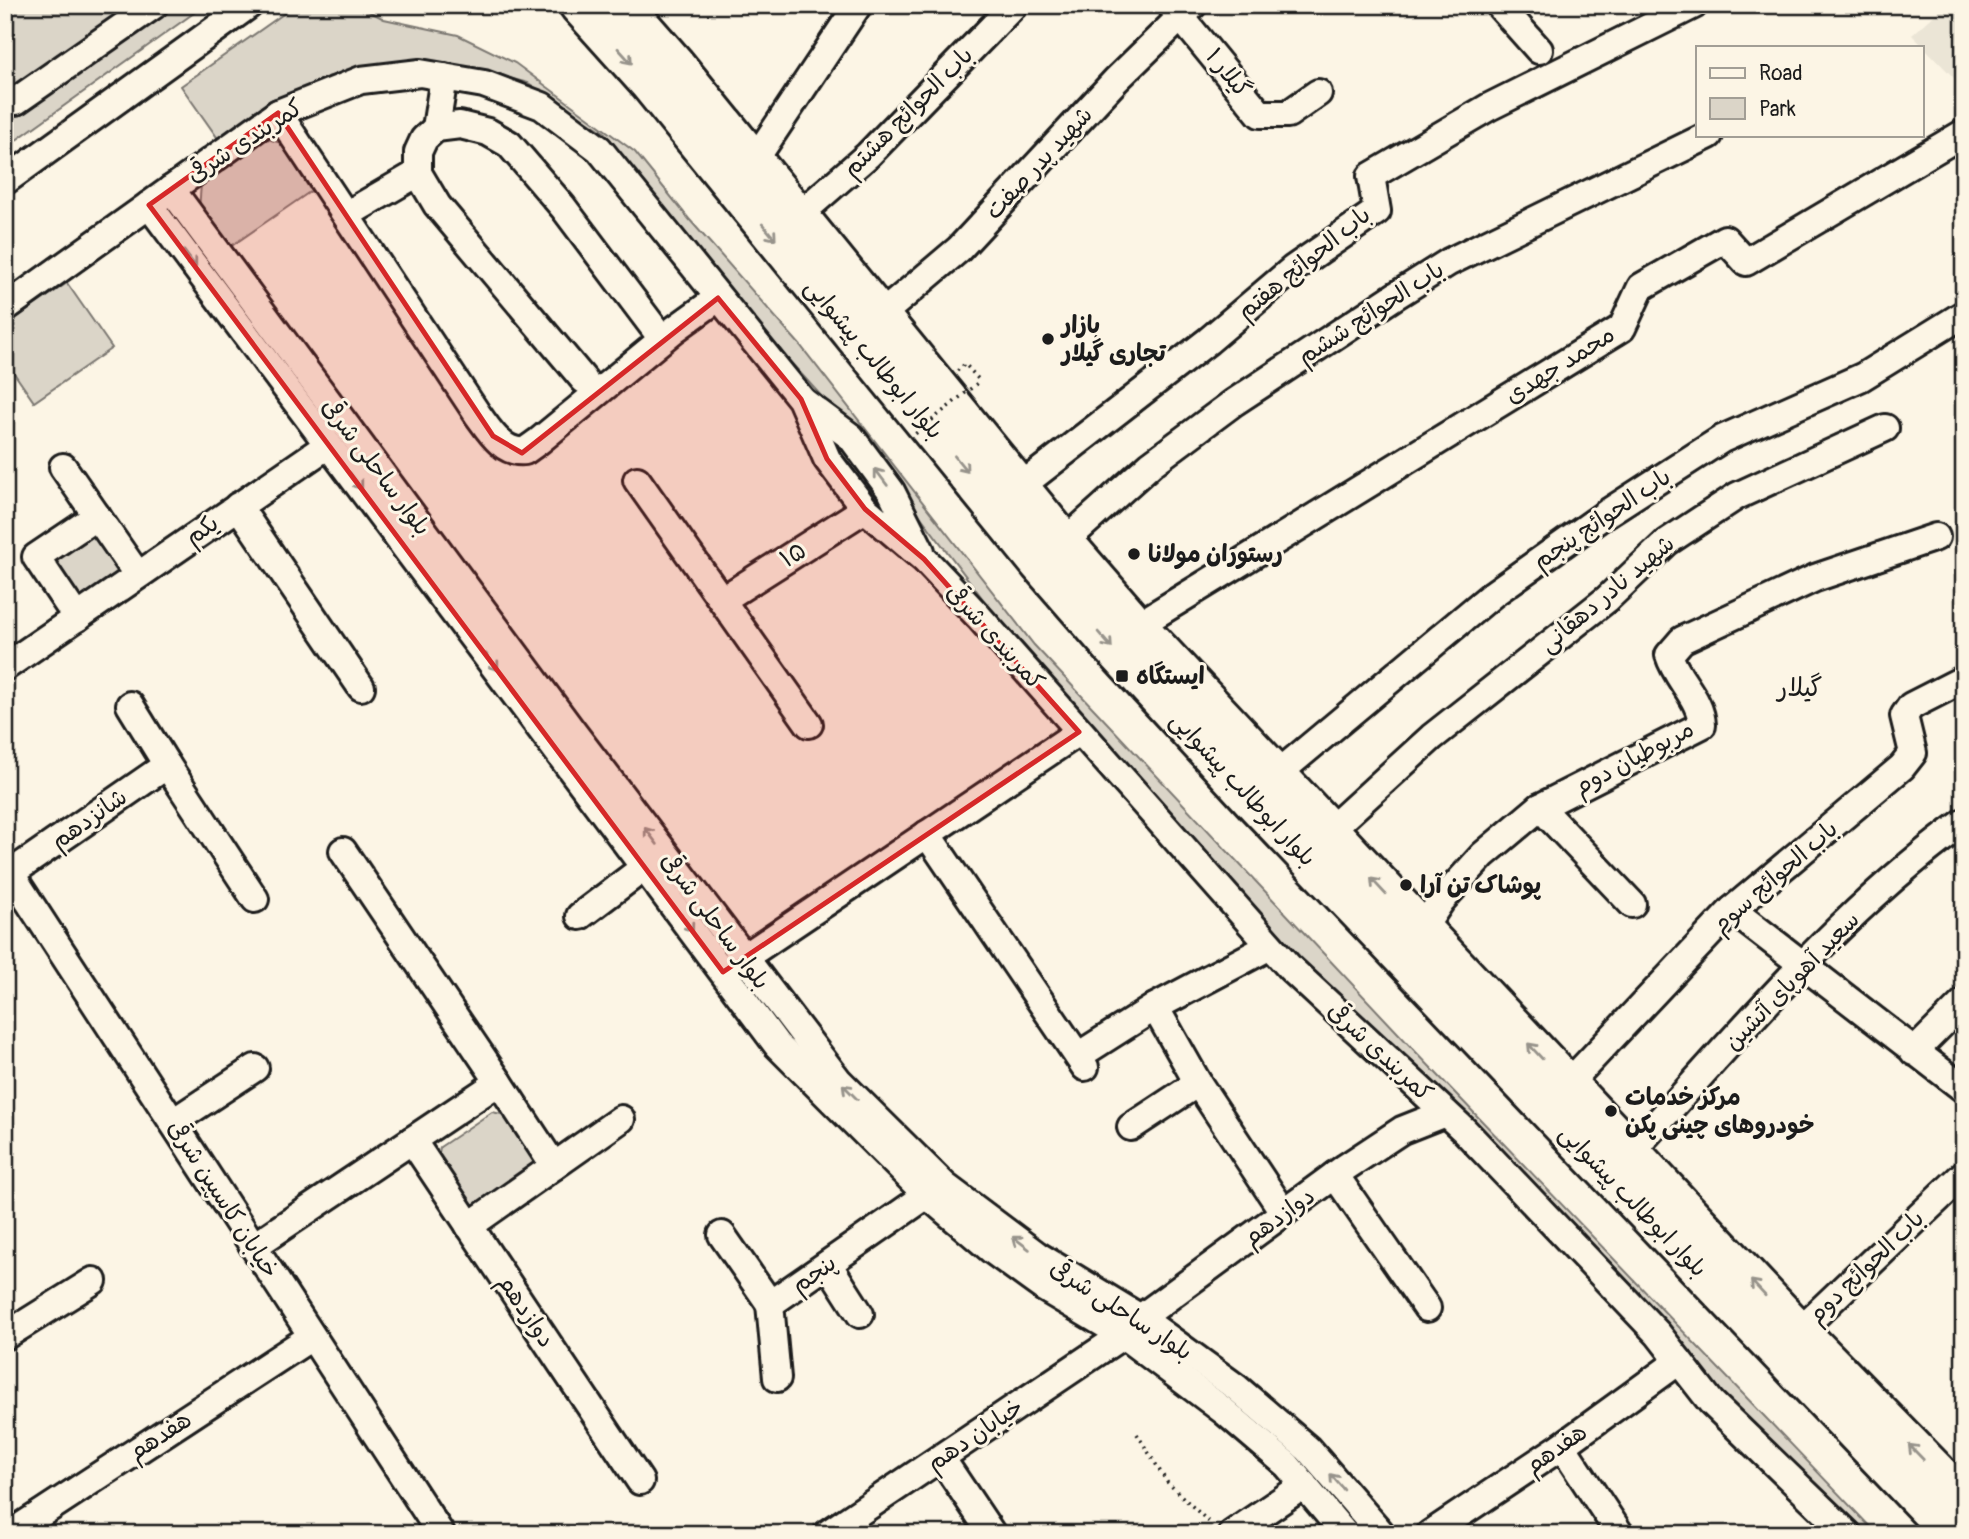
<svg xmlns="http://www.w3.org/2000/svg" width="1969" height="1539" font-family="Pangolin,'Playpen Sans Arabic',sans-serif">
<rect width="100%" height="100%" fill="#fcf5e5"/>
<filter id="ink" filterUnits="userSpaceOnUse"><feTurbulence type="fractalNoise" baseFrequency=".0143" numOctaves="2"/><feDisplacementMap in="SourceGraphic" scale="14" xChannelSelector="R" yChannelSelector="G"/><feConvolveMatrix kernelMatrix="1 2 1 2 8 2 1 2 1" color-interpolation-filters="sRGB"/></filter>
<g filter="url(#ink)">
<polygon fill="#ebe5d6" points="1946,5 1964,5 1964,88 1912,35"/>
<g fill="#dbd5c8" stroke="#7c7872" stroke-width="2">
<polygon points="5,5 205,5 5,148"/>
<polygon points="296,5 357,5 384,19 458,35 515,63 635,152 689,219 800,345 1034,645 1413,1049 1877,1534 1861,1534 1795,1465 1720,1406 1634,1288 1547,1196 1479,1128 1300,962 1026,656 871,451 748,315 604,132 528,83 464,66 386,64 327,77 272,103 219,140 181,86"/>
<polygon points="264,138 281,143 311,191 227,249 199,210 201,184"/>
<polygon points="67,283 112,348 34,402 5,360 5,326"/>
<polygon points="839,446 849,449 883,489 880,502 870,502 836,460"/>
<polygon points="88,533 99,536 123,572 75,605 52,558"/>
<polygon points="492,1112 506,1115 534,1155 532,1170 480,1205 466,1204 437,1163 440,1147"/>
</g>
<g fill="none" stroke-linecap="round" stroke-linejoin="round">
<g stroke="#1c1c1c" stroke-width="32">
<g id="minor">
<polyline points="1171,5 1260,114 1288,114 1318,93"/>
<polyline points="1499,5 1539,50"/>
<polyline points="16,101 154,5"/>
<path d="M278,113L478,415C489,430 503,454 525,451L539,441L675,329L718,298"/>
<polyline points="436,128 444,77"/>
<polyline points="754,161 858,5"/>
<polyline points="5,181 249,5"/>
<polyline points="171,189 573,732 838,1080 945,1186 1037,1255 1142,1319 1237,1388 1308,1449 1382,1534"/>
<polyline points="149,205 777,1045 927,1195 993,1251 1044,1288 1123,1335 1224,1411 1287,1465 1345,1534"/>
<polyline points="346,215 418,173"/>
<polyline points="799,215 868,155 1014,5"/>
<polyline points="5,308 278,113 361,80 420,73 484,84 542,106 599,149 801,399 827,459 865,509 924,559 979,617 1290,968 1464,1130 1658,1334 1711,1402 1848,1534"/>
<polyline points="881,315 959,249 1116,80 1193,5"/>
<polyline points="584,380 437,205 418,173 418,152 424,139 436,128 460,125 488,132 509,144 563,207 657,332"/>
<polyline points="804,402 851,437 891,491 921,551"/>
<polyline points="63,467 137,574"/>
<polyline points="637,480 809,724"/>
<polyline points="1021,486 1208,341 1293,269 1377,211 1371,176 1489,107 1694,5"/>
<polyline points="238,506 361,687"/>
<polyline points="1064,542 1151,464 1233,403 1395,296 1449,262 1709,135"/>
<polyline points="722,600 865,509"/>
<polyline points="77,618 36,557 97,516"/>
<polyline points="1137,626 1622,328 1641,287 1725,239 1746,262 1964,133"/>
<polyline points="5,667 328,445"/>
<polyline points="130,705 167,765"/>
<polyline points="1275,776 1493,594 1607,513 1722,439 1862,377 1964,314"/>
<polyline points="1540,807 1632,904"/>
<polyline points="1328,832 1432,737 1607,599 1667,542 1737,496 1885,428"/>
<polyline points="927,834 1085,1067"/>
<polyline points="5,865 441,1534"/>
<polyline points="11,873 167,765 255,899"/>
<polyline points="1732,910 1964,1089"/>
<polyline points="580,916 646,866"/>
<path d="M1421,931L1441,901L1483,855L1540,807L1702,725C1701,698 1677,681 1669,655L1682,640L1815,578L1936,537"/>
<polyline points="730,967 1079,732"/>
<polyline points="1155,1007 1198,1083 1284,1213"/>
<polyline points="1914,1052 1964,1002"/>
<polyline points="1078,1056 1155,1007 1270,946"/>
<polyline points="499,1082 554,1166"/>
<polyline points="1567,1085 1732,910 1902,767 1913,753 1904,716 1911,706 1964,679"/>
<polyline points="173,1122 255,1068"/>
<polyline points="1131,1127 1198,1083"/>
<polyline points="412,1140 640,1481"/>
<path d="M1631,1152C1736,1038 1837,914 1964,822"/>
<polyline points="1335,1175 1427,1308"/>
<polyline points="469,1226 621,1119"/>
<polyline points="722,1235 770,1304 927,1195"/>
<polyline points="254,1246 499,1082 343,851"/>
<polyline points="828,1264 860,1314"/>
<polyline points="770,1304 777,1378"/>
<polyline points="1799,1331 1964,1174"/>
<polyline points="5,1336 93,1281"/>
<polyline points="1562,1446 1620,1534"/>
<polyline points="941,1458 992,1534"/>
<polyline points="10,1534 311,1337"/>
<polyline points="827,1534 1123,1335 1139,1319 1346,1167 1402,1130 1445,1113"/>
<polyline points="1232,1534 1304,1485"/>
<polyline points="1430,1534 1562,1446 1679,1361"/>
</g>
</g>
<g stroke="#1c1c1c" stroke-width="44">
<g id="highway">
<polyline points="579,5 649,83 1039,563 1113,648 1258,806 1952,1534"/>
<polyline points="623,5 674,63 1064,542 1137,626 1799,1331 1964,1500"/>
</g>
</g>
<g stroke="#1c1c1c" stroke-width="3.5" stroke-dasharray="2 5" stroke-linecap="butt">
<polyline points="957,371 965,364 980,381"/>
<polyline points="1137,1434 1167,1482 1213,1526"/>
</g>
<use href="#minor" stroke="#fcf5e5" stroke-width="26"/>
<use href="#highway" stroke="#fcf5e5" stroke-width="38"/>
<polyline stroke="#1c1c1c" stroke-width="3.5" stroke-dasharray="2 5" stroke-linecap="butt" points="910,438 980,381"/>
</g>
<defs><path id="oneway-shaft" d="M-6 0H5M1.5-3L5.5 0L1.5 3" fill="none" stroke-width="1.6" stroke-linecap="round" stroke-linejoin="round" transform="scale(1.75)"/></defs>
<g stroke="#97938b">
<use href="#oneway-shaft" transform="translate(625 56) rotate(48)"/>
<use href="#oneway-shaft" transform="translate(769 232) rotate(50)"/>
<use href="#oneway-shaft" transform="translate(190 259) rotate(53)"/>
<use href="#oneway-shaft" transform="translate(961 464) rotate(51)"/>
<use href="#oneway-shaft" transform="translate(881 477) rotate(-127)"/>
<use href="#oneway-shaft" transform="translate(356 481) rotate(53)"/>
<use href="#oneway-shaft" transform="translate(1105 640) rotate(49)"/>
<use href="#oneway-shaft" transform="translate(492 662) rotate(53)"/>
<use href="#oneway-shaft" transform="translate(651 836) rotate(-127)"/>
<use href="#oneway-shaft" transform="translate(1378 886) rotate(-133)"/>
<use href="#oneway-shaft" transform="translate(687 923) rotate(54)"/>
<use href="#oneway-shaft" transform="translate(1535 1051) rotate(-133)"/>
<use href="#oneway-shaft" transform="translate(850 1092) rotate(-135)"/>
<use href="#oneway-shaft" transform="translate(1021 1243) rotate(-143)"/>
<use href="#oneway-shaft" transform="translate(1758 1288) rotate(-133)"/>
<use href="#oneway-shaft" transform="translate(1916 1452) rotate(-134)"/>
<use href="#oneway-shaft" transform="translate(1337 1482) rotate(-131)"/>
</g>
</g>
<path fill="#d62828" fill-opacity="0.2" stroke="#d62828" stroke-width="5" stroke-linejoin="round" d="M278,113L493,436L522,453L718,298L801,399L827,459L865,509L924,559L1079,732L723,972L149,205Z"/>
<g fill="#1c1c1c" stroke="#fcf5e5" stroke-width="2.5">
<circle cx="1048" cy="339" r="7"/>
<circle cx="1134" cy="554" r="7"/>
<rect x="1115" y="669" width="14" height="14" rx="3.5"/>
<circle cx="1406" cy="885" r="7"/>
<circle cx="1611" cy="1111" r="7"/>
</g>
<g text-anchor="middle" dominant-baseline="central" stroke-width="6" stroke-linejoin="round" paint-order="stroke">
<g font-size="24" fill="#1c1c1c" stroke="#fcf5e5">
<text transform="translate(1228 73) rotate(51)">گیلار ۱</text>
<text transform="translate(908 112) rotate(-45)">باب الحوائج هشتم</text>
<text transform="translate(245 141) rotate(-33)">کمربندی شرقی</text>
<text transform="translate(1039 163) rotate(-47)">شهید پدر صفت</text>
<text transform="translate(1304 263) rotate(-39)">باب الحوائج هفتم</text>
<text transform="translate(1371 313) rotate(-33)">باب الحوائج ششم</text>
<text transform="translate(874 359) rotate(50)">بلوار ابوطالب پیشوایی</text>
<text transform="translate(1560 365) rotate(-32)">محمد جهدی</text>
<text transform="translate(376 467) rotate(53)">بلوار ساحلی شرقی</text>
<text transform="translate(1602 519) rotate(-34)">باب الحوائج پنجم</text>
<text transform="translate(202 530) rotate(-34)">یکم</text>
<text transform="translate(793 555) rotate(-32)">۱۵</text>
<text transform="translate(1607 594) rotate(-40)">شهید نادر دهقانی</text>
<text transform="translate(995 637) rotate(48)">کمربندی شرقی</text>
<text transform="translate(1634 758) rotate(-28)">مربوطیان دوم</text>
<text transform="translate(1243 789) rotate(47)">بلوار ابوطالب پیشوایی</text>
<text transform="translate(89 819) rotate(-35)">شانزدهم</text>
<text transform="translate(1775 877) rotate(-41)">باب الحوائج سوم</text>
<text transform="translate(715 921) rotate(53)">بلوار ساحلی شرقی</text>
<text transform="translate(1792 981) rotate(-46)">سعید آهوپای آتشین</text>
<text transform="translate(1380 1052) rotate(43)">کمربندی شرقی</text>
<text transform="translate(223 1199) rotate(57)">خیابان کاسپین شرقی</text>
<text transform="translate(1633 1201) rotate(46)">بلوار ابوطالب پیشوایی</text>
<text transform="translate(1279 1217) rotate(-36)">دوازدهم</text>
<text transform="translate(1866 1267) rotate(-44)">باب الحوائج دوم</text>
<text transform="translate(814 1274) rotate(-35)">پنجم</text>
<text transform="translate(1121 1310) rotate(33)">بلوار ساحلی شرقی</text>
<text transform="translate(526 1311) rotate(56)">دوازدهم</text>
<text transform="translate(975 1435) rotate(-34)">خیابان دهم</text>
<text transform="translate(160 1436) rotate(-33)">هفدهم</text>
<text transform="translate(1556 1449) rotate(-35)">هفدهم</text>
</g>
<g font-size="24" font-weight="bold" fill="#1c1c1c" stroke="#fcf5e5" text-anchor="start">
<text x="1062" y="325">بازار<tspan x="1062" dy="28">تجاری گیلار</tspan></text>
<text x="1148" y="554">رستوران مولانا</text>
<text x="1136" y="676">ایستگاه</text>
<text x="1420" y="885">پوشاک تن آرا</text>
<text x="1625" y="1097">مرکز خدمات<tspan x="1625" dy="28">خودروهای چینی پکن</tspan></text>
</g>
<g font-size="26" fill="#1c1c1c" stroke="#fcf5e5">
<text x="1800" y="688">گیلار</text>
</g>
</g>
<rect width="1969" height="1539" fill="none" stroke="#fcf5e5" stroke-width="28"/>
<rect x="14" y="14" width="1941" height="1511" fill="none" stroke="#1c1c1c" stroke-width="2.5" filter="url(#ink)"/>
<rect x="1696" y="46" width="228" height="91" fill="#fcf5e5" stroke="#a29e95" stroke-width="2"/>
<rect x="1710" y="68" width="35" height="10" fill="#fcf5e5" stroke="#a29e95" stroke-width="2"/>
<text x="1759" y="80" font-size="21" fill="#1c1c1c">Road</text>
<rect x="1710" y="98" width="35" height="21" fill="#dbd5c8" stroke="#a29e95" stroke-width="2"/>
<text x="1759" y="116" font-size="21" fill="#1c1c1c">Park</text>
</svg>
